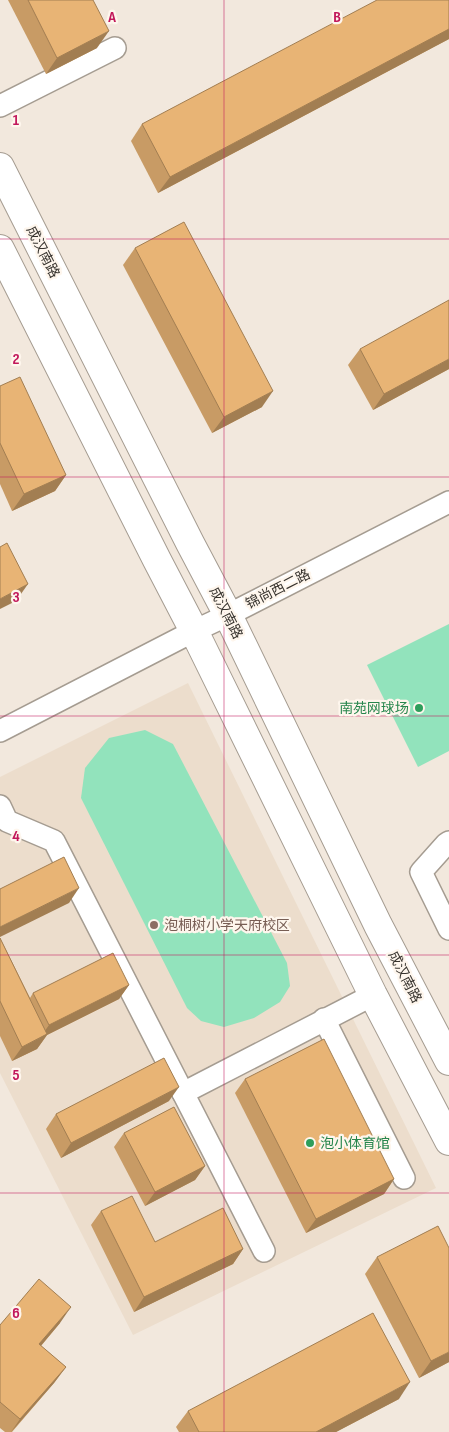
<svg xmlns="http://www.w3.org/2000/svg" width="449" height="1432" font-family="'Sofia Sans Condensed','Noto Sans SC',sans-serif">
<rect width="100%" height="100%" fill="#f2e8dd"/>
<polygon fill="#ecddcc" points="188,683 436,1188 133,1335 0,1073 0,777"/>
<g fill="#92e3bc">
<polygon points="449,624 449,751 418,767 367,665"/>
<polygon points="145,730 173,744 287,963 290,986 280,1002 254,1018 224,1027 201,1021 187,1008 81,798 85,768 109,738"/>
</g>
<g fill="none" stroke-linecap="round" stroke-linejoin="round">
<g stroke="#a59c91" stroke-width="24">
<g id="minor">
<polyline points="0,106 115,48"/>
<polyline points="0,731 194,631 228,615 449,502"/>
<polyline points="0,806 7,821 54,841 264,1251"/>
<polyline points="449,842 446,844 421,872 449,929"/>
<polyline points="324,1019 404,1178"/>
<polyline points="183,1093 373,995"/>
</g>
</g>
<g stroke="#a59c91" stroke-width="30">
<g id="major">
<polyline points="0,167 190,543 228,615 378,925 449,1061"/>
<polyline points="0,249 157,560 194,631 373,995 449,1141"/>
</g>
</g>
<use href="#minor" stroke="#fff" stroke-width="21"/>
<use href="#major" stroke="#fff" stroke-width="28"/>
</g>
<g fill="#c89b65">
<polygon points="8,0 93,0 97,48 46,74"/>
<polygon points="449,0 449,39 158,193 131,141 142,124"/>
<polygon points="135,248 262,407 212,433 123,265"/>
<polygon points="360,349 449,369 373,410 348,365"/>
<polygon points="0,386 66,475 55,491 12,511 0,484"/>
<polygon points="0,938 30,998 33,993 129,985 119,999 47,1035 37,1049 12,1061 0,1036"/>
<polygon points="245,1079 394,1179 384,1194 306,1233 235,1093"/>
<polygon points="169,1101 61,1158 46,1129 56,1114"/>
<polygon points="124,1133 205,1166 195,1180 145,1206 114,1147"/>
<polygon points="101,1211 155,1242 243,1249 233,1264 134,1312 91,1225"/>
<polygon points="377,1257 449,1362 419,1378 365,1274"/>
<polygon points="60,1323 41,1346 66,1367 54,1383 12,1432 5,1432 0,1428 0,1325"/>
<polygon points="399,1399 336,1432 179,1432 176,1427 188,1411"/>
</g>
<g fill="#a27e52">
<polygon points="449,29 449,39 158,193 170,177"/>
<polygon points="109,31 97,48 46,74 57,58"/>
<polygon points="449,359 449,369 373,410 384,394"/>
<polygon points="273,391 262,407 212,433 224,417"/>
<polygon points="66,475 55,491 12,511 24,494"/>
<polygon points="28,584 16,601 0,609 0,599"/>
<polygon points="79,888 69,903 0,937 0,927"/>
<polygon points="129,985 119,999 47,1035 37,1049 12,1061 22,1047 40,1038 49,1025"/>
<polygon points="179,1087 169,1101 61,1158 71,1143"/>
<polygon points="205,1166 195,1180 145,1206 155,1192"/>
<polygon points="394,1179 384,1194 306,1233 316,1219"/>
<polygon points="243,1249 233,1264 134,1312 144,1297"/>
<polygon points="71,1307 60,1323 28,1361 39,1344"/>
<polygon points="449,1352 449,1362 419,1378 431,1361"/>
<polygon points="66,1367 54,1383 11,1432 20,1419"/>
<polygon points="410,1382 399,1399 336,1432 316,1432"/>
</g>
<g fill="#e8b475" stroke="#a27e52">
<polygon points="28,0 93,0 109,31 57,58"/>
<polygon points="377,0 449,0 449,29 170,177 142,124"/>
<polygon points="184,222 273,391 224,417 135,248"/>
<polygon points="449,300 449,359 384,394 360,349"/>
<polygon points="20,377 66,475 24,494 0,443 0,386"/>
<polygon points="7,543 28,584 0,599 0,547"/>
<polygon points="64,857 79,888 0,927 0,889"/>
<polygon points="0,938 47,1034 22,1047 0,1001"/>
<polygon points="113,953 129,985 49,1025 33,993"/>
<polygon points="324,1039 394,1179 316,1219 245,1079"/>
<polygon points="164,1058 179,1087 71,1143 56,1114"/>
<polygon points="174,1107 205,1166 155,1192 124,1133"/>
<polygon points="132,1196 155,1242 223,1208 243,1249 144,1297 101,1211"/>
<polygon points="438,1226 449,1248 449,1352 431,1361 377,1257"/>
<polygon points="39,1279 71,1307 39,1344 66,1367 20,1419 0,1402 0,1325"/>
<polygon points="373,1313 410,1382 316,1432 199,1432 188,1411"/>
</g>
<path fill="none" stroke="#c2185b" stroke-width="1" stroke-opacity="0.55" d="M224,0V1432M0,239H449M0,477H449M0,716H449M0,955H449M0,1193H449"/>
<g fill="#2e9e5b" stroke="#fef6ed" stroke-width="2">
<circle cx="419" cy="708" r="5"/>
<circle cx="310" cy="1143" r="5"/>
</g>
<circle fill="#8d6e63" stroke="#fef6ed" stroke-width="2" cx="154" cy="925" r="5"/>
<g text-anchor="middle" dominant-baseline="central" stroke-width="4.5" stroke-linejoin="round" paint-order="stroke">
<g font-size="14" fill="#37332e" stroke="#fef6ed">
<text transform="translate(43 252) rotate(63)">成汉南路</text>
<text transform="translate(278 589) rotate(-27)">锦尚西二路</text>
<text transform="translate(226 613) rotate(63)">成汉南路</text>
<text transform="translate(405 977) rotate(63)">成汉南路</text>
</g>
<g font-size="14" fill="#27864d" stroke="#fef6ed" text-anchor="end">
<text x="409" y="708">南苑网球场</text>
<text x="320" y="1143" text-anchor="start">泡小体育馆</text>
</g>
<g font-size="14" fill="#785e54" stroke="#fef6ed" text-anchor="start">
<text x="164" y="925">泡桐树小学天府校区</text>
</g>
</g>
<g font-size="16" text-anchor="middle" font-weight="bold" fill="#c2185b" stroke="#fef6ed" stroke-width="4.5" stroke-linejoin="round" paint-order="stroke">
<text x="112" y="22">A</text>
<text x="337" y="22">B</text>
<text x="16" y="125">1</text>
<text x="16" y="364">2</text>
<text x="16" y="602">3</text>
<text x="16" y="841">4</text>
<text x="16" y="1080">5</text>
<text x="16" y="1318">6</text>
</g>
</svg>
